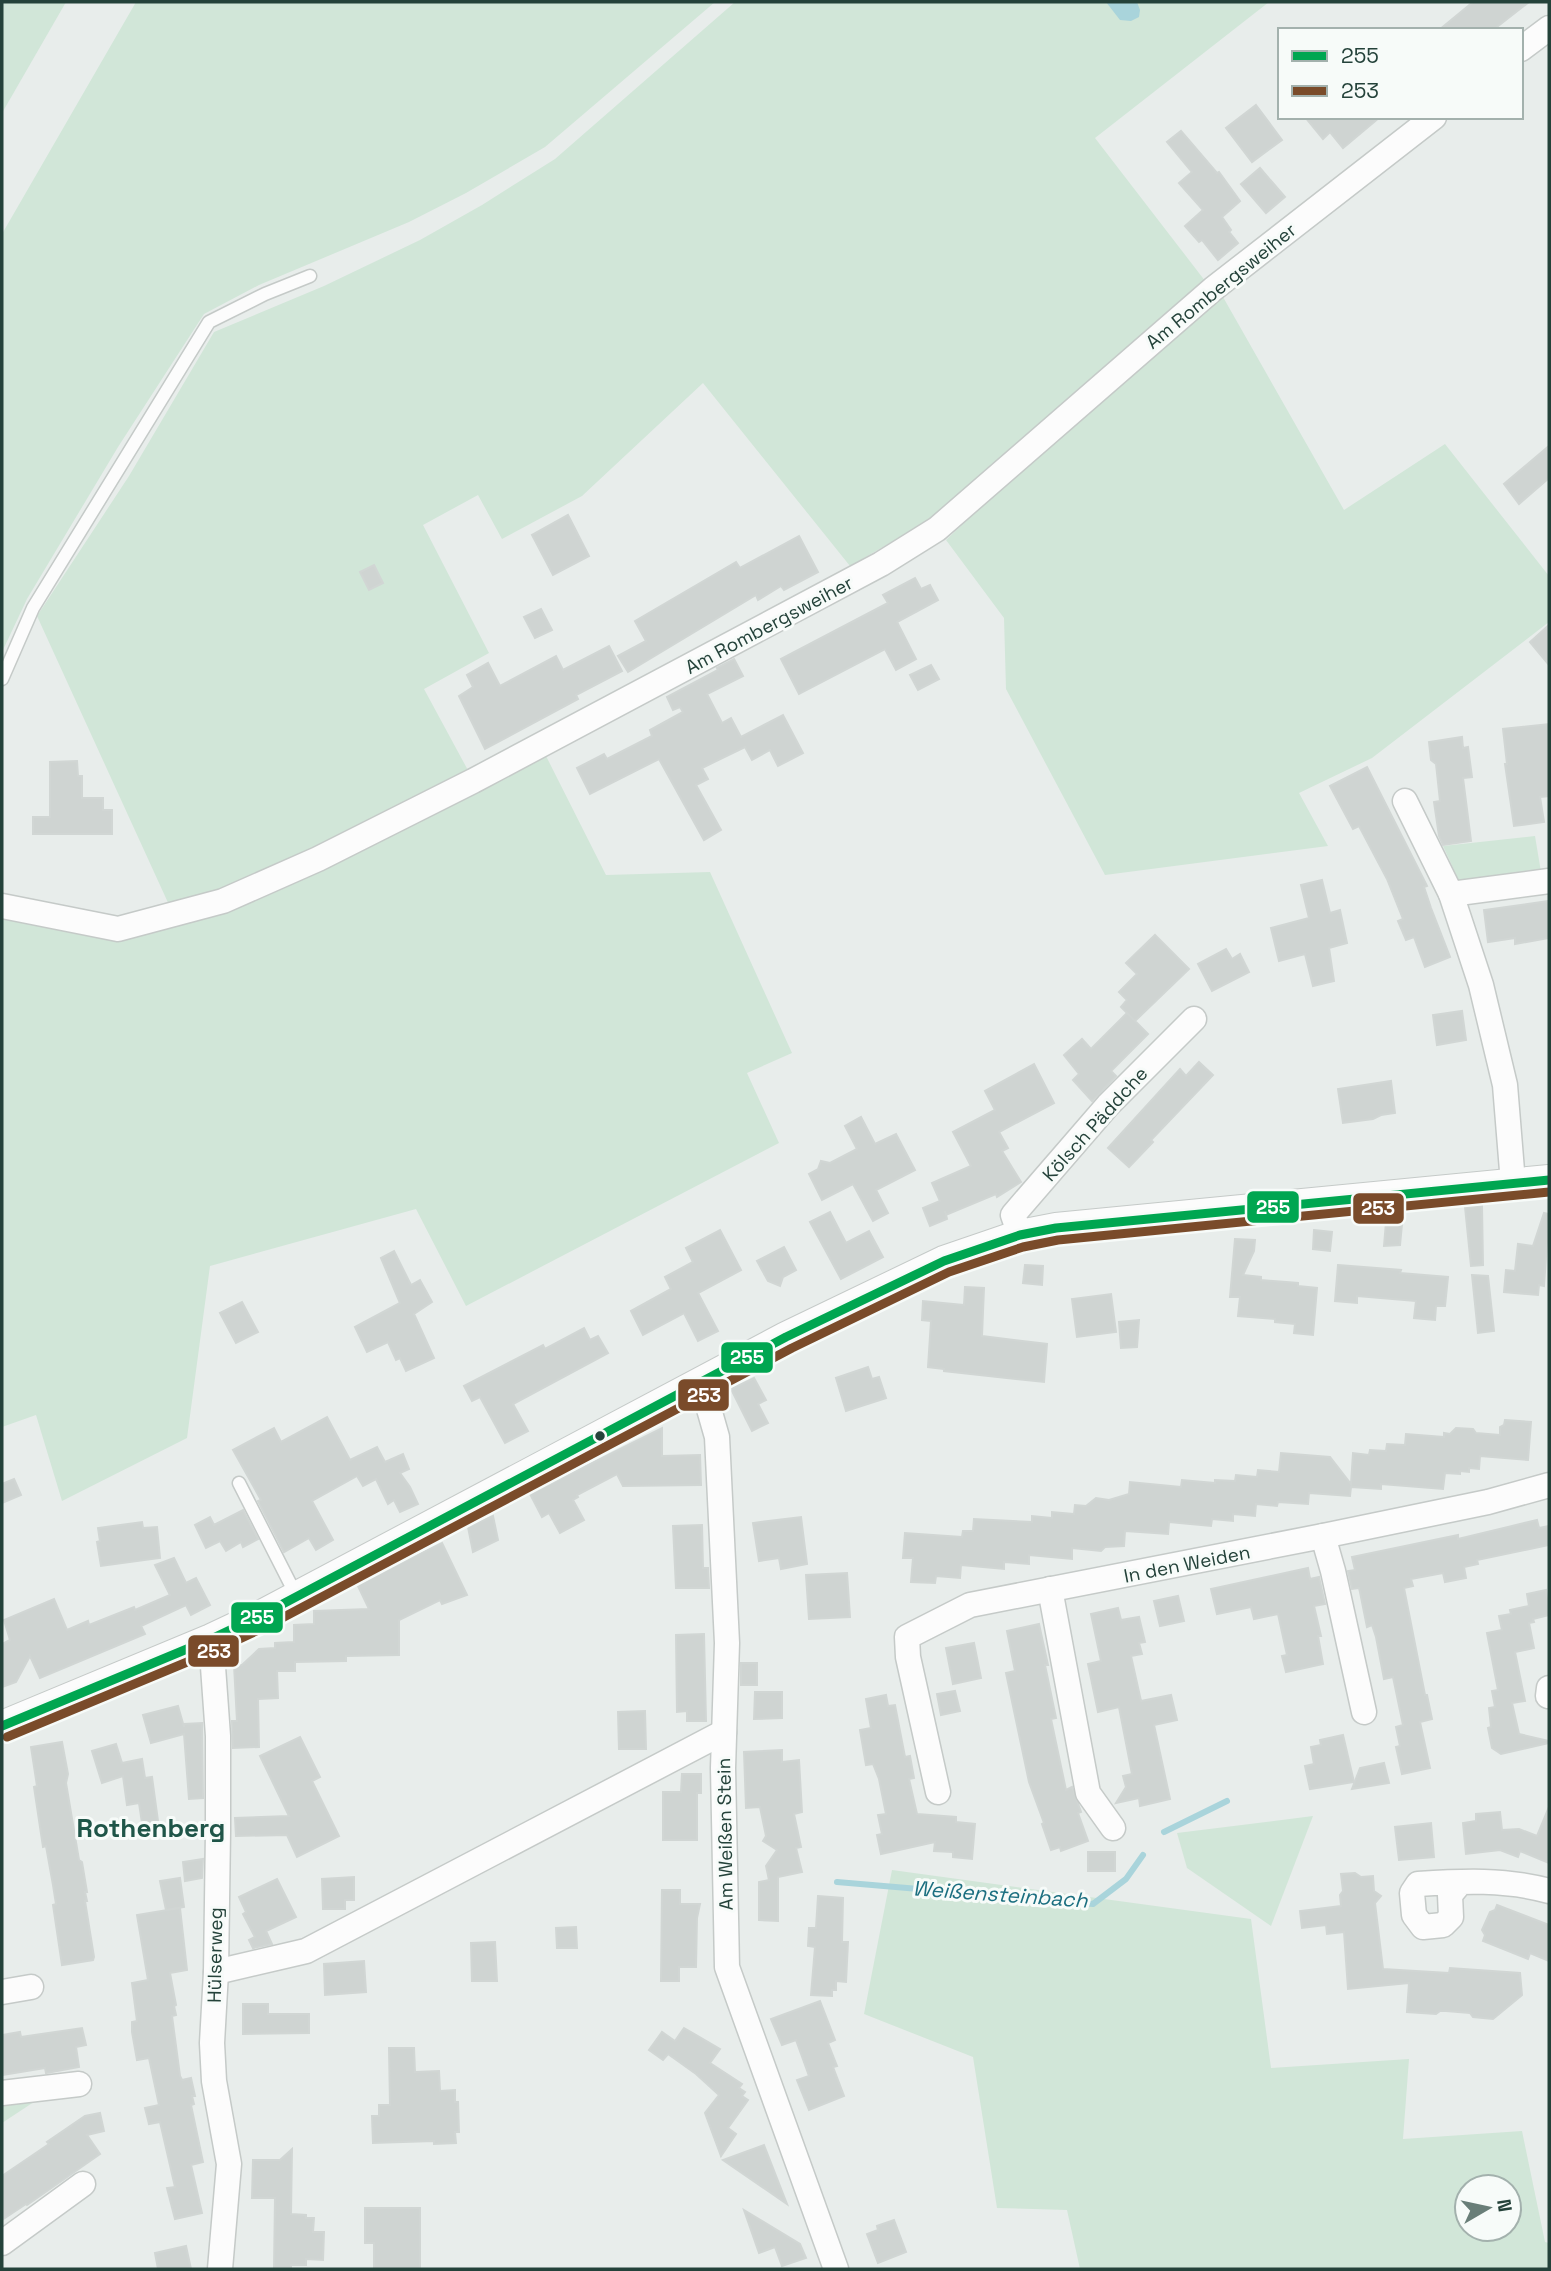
<svg xmlns="http://www.w3.org/2000/svg" width="1551" height="2271" font-family="'Space Grotesk',sans-serif">
<rect width="100%" height="100%" fill="#e8edeb"/>
<g fill="#d1e6d8" fill-rule="evenodd">
<polygon points="2,2 66,2 2,113"/>
<polygon points="136,2 715,2 545,147 466,193 409,222 259,285 204,314 118,447 27,599 2,652 2,234"/>
<polygon points="735,2 1269,2 1095,138 1209,286 933,518 850,566 703,383 582,496 502,539 478,495 423,525 489,653 424,689 470,774 221,893 170,907 37,616 129,476 214,332 324,286 420,240 482,205 555,159"/>
<polygon points="1223,297 1344,510 1445,444 1549,576 1549,622 1372,758 1299,793 1328,846 1105,875 1006,689 1004,618 946,540 1037,454"/>
<polygon points="546,756 606,875 710,872 792,1053 747,1073 779,1143 466,1306 416,1209 210,1266 187,1438 62,1501 36,1415 2,1427 2,918 119,939 235,909"/>
<polygon points="1535,836 1541,872 1459,881 1443,846"/>
<polygon points="1313,1816 1271,1926 1187,1868 1177,1833"/>
<path d="M892,1870L1251,1919L1271,2068L1409,2059L1403,2139L1522,2131L1545,2242L1549,2243V2269H1080L1067,2210L997,2208L973,2057L864,2014ZM1467,2187H1509V2229H1467Z"/>
<polygon points="52,2090 2,2123 2,2096"/>
</g>
<polygon fill="#a9d4db" points="1106,2 1137,2 1140,10 1139,17 1131,21 1120,20"/>
<g fill="none" stroke-linecap="round" stroke-linejoin="round">
<g stroke="#a9d4db" stroke-width="6">
<polyline points="1164,1832 1227,1801"/>
<polyline points="837,1882 1093,1904 1126,1879 1143,1855"/>
</g>
</g>
<g fill="#cfd4d2" stroke="#d1d6d4" stroke-width="2">
<polygon points="1473,2 1529,2 1493,30 1439,30"/>
<polygon points="1256,105 1282,140 1252,162 1226,128"/>
<polygon points="1305,117 1380,117 1343,148 1330,132 1323,139"/>
<polygon points="1181,131 1217,173 1219,172 1240,201 1222,217 1231,230 1229,232 1238,243 1218,260 1202,240 1199,242 1185,226 1203,210 1179,183 1192,172 1167,142"/>
<polygon points="1260,168 1285,197 1266,213 1241,184"/>
<polygon points="1549,446 1549,478 1519,504 1504,484"/>
<polygon points="568,515 589,556 553,575 532,535"/>
<polygon points="799,536 818,572 784,590 781,586 758,600 756,595 628,672 618,656 646,641 635,621 736,562 740,568"/>
<polygon points="374,565 383,583 369,590 360,572"/>
<polygon points="915,578 921,589 930,585 938,600 897,622 916,659 896,670 885,649 799,694 781,659 888,603 883,595"/>
<polygon points="541,609 552,630 535,638 524,617"/>
<polygon points="1549,625 1549,665 1530,642"/>
<polygon points="609,646 622,671 576,695 578,699 485,749 459,696 473,687 467,675 488,663 500,686 556,656 563,670"/>
<polygon points="734,659 743,676 707,694 722,723 731,718 741,737 783,715 803,753 778,766 770,750 752,760 745,747 702,768 708,779 696,785 721,830 704,840 659,759 590,794 577,768 604,754 607,759 652,736 650,730 683,712 680,707 673,710 667,697 718,670 717,668"/>
<polygon points="931,665 939,679 918,690 910,675"/>
<polygon points="1549,724 1549,796 1540,797 1544,822 1514,826 1505,764 1507,764 1503,729"/>
<polygon points="1462,737 1463,748 1468,747 1472,777 1463,778 1471,841 1443,845 1439,836 1434,802 1440,801 1436,764 1431,760 1429,742"/>
<polygon points="77,761 78,776 82,776 82,798 103,798 103,810 112,810 112,834 33,834 33,817 50,817 50,762"/>
<polygon points="1367,767 1427,886 1424,887 1431,908 1450,957 1425,967 1414,937 1406,940 1398,921 1403,919 1387,879 1359,826 1353,829 1330,786"/>
<polygon points="1322,880 1330,913 1340,910 1347,943 1329,948 1334,981 1313,986 1305,954 1279,961 1271,928 1309,918 1301,885"/>
<polygon points="1549,901 1549,938 1515,944 1515,938 1488,942 1484,910"/>
<polygon points="1155,935 1189,969 1135,1021 1148,1034 1111,1071 1116,1076 1092,1101 1073,1080 1079,1074 1064,1055 1082,1039 1091,1049 1127,1013 1134,1020 1121,1007 1127,1000 1119,992 1137,974 1126,963"/>
<polygon points="1226,949 1232,959 1240,954 1249,972 1212,991 1198,964"/>
<polygon points="1462,1011 1466,1040 1437,1045 1433,1015"/>
<polygon points="1199,1062 1213,1075 1151,1140 1153,1142 1129,1167 1108,1148 1180,1069 1186,1076"/>
<polygon points="1034,1064 1054,1103 999,1132 1008,1148 1002,1151 1021,1182 997,1197 996,1194 946,1215 945,1211 947,1219 930,1226 923,1208 940,1201 932,1183 971,1166 953,1132 995,1110 985,1091"/>
<polygon points="1391,1081 1395,1113 1381,1115 1373,1119 1343,1123 1338,1089"/>
<polygon points="861,1117 875,1144 896,1134 915,1170 876,1190 888,1213 873,1221 853,1184 822,1200 809,1174 818,1169 821,1161 830,1163 857,1149 845,1126"/>
<polygon points="1482,1206 1483,1265 1471,1266 1465,1207"/>
<polygon points="830,1212 846,1243 869,1231 883,1257 841,1279 810,1222"/>
<polygon points="1544,1213 1549,1214 1544,1286 1539,1285 1538,1295 1504,1292 1506,1270 1515,1271 1518,1244 1533,1246"/>
<polygon points="1386,1222 1402,1224 1400,1245 1384,1246"/>
<polygon points="720,1230 741,1270 698,1293 718,1331 698,1341 684,1313 643,1335 631,1311 671,1289 665,1277 693,1262 686,1248"/>
<polygon points="1314,1230 1332,1232 1330,1251 1313,1249"/>
<polygon points="1235,1239 1255,1240 1254,1251 1243,1275 1261,1277 1261,1280 1298,1283 1298,1286 1317,1288 1313,1335 1294,1333 1295,1324 1275,1322 1275,1319 1238,1316 1240,1297 1230,1297"/>
<polygon points="784,1247 796,1270 783,1277 780,1286 768,1281 757,1261"/>
<polygon points="394,1251 411,1285 420,1280 432,1302 414,1314 434,1358 406,1371 400,1358 396,1360 388,1342 367,1352 355,1327 400,1303 381,1258"/>
<polygon points="1025,1265 1043,1266 1042,1285 1023,1283"/>
<polygon points="1338,1265 1401,1270 1400,1273 1448,1277 1445,1306 1436,1306 1435,1320 1414,1318 1416,1301 1357,1296 1357,1303 1335,1301"/>
<polygon points="1472,1275 1488,1276 1494,1331 1478,1333"/>
<polygon points="965,1287 984,1288 982,1336 1047,1344 1044,1382 944,1371 944,1369 928,1367 931,1321 922,1320 923,1301 964,1305"/>
<polygon points="1111,1294 1116,1332 1077,1337 1072,1299"/>
<polygon points="242,1302 258,1332 236,1343 220,1313"/>
<polygon points="1139,1320 1137,1347 1121,1348 1119,1322"/>
<polygon points="584,1328 590,1340 598,1336 608,1353 513,1404 528,1431 505,1443 480,1397 472,1401 464,1386 543,1345 545,1349"/>
<polygon points="868,1367 872,1379 879,1377 886,1398 846,1411 836,1378"/>
<polygon points="754,1378 766,1400 758,1404 768,1423 752,1431 731,1389"/>
<polygon points="327,1417 350,1460 377,1447 385,1462 403,1454 409,1469 400,1473 410,1487 418,1504 400,1512 394,1500 388,1504 376,1479 363,1486 357,1476 312,1501 333,1540 316,1550 309,1538 284,1552 258,1501 261,1500 233,1450 274,1428 281,1442"/>
<polygon points="1505,1420 1531,1422 1528,1460 1480,1456 1479,1469 1469,1468 1469,1472 1460,1471 1460,1474 1445,1473 1443,1489 1381,1484 1381,1489 1351,1487 1350,1496 1309,1493 1308,1504 1278,1502 1277,1506 1256,1504 1255,1516 1233,1514 1233,1521 1212,1519 1211,1526 1169,1522 1168,1534 1125,1531 1124,1546 1105,1547 1101,1551 1072,1548 1072,1559 1029,1555 1029,1564 1004,1562 1004,1569 961,1565 960,1578 936,1576 935,1583 911,1582 913,1558 903,1558 905,1533 962,1537 963,1531 973,1531 974,1519 1032,1522 1032,1516 1052,1518 1052,1512 1074,1514 1075,1505 1086,1506 1096,1498 1109,1500 1129,1494 1130,1482 1181,1487 1182,1480 1215,1483 1215,1480 1235,1481 1236,1475 1257,1477 1258,1470 1279,1472 1281,1453 1330,1457 1351,1484 1353,1453 1369,1455 1370,1450 1386,1451 1387,1444 1405,1445 1406,1434 1444,1437 1444,1433 1450,1434 1456,1428 1473,1429 1476,1433 1500,1435 1500,1427 1504,1425"/>
<polygon points="662,1428 662,1456 700,1455 701,1485 623,1486 617,1474 577,1495 578,1497 573,1500 584,1520 560,1533 549,1513 542,1517 530,1494"/>
<polygon points="14,1479 21,1495 2,1503 2,1484"/>
<polygon points="243,1510 258,1539 243,1547 241,1542 226,1551 220,1541 206,1548 195,1525 210,1517 214,1525"/>
<polygon points="493,1516 498,1540 473,1552 468,1527"/>
<polygon points="801,1517 807,1564 781,1569 779,1558 759,1561 753,1523"/>
<polygon points="1537,1520 1539,1528 1549,1526 1549,1545 1477,1560 1478,1564 1464,1567 1466,1578 1445,1582 1443,1573 1411,1579 1413,1586 1404,1588 1425,1695 1427,1695 1432,1719 1420,1722 1430,1768 1402,1774 1396,1747 1400,1746 1396,1727 1403,1725 1393,1677 1384,1679 1376,1637 1372,1625 1367,1627 1360,1592 1359,1588 1352,1589 1348,1571 1355,1570 1352,1557 1458,1535 1458,1539"/>
<polygon points="142,1522 143,1528 157,1527 160,1558 101,1566 97,1542 100,1541 98,1528"/>
<polygon points="702,1525 703,1568 708,1568 709,1588 676,1588 673,1526"/>
<polygon points="442,1543 467,1595 442,1604 440,1600 399,1620 399,1655 346,1656 346,1661 295,1662 295,1671 277,1671 278,1698 258,1699 259,1747 233,1748 232,1721 237,1721 234,1665 242,1665 259,1649 275,1648 275,1643 294,1642 294,1625 314,1624 314,1611 369,1609 357,1584"/>
<polygon points="174,1558 186,1583 196,1578 210,1605 191,1615 186,1605 141,1626 145,1634 40,1678 30,1656 16,1682 2,1687 2,1644 10,1640 4,1620 54,1599 67,1630 88,1621 89,1625 134,1607 135,1610 170,1595 155,1565"/>
<polygon points="1308,1568 1310,1579 1319,1577 1325,1604 1314,1606 1321,1636 1318,1636 1323,1664 1286,1672 1282,1656 1287,1655 1278,1614 1254,1619 1251,1607 1217,1614 1211,1589"/>
<polygon points="847,1573 850,1617 809,1619 806,1575"/>
<polygon points="1546,1590 1549,1615 1533,1619 1534,1622 1529,1623 1534,1648 1515,1652 1525,1701 1512,1703 1519,1734 1549,1741 1549,1743 1501,1754 1492,1748 1488,1728 1491,1727 1489,1708 1495,1707 1492,1691 1498,1690 1487,1633 1502,1630 1499,1616 1511,1614 1510,1610 1529,1606 1527,1594"/>
<polygon points="1178,1596 1184,1621 1160,1626 1154,1601"/>
<polygon points="1118,1608 1121,1620 1139,1617 1145,1642 1139,1643 1142,1654 1131,1656 1141,1701 1171,1695 1177,1720 1154,1725 1170,1799 1140,1806 1139,1798 1116,1803 1126,1787 1123,1776 1132,1774 1119,1707 1098,1712 1088,1664 1101,1661 1091,1614"/>
<polygon points="1039,1624 1048,1665 1045,1665 1056,1718 1051,1719 1066,1790 1072,1787 1081,1812 1078,1813 1088,1841 1061,1851 1060,1847 1051,1850 1042,1824 1044,1823 1029,1782 1006,1673 1015,1671 1007,1631"/>
<polygon points="704,1634 706,1721 687,1721 687,1711 677,1712 676,1635"/>
<polygon points="974,1643 981,1678 953,1684 946,1648"/>
<rect x="741" y="1663" width="16" height="22"/>
<polygon points="955,1691 960,1711 941,1715 937,1694"/>
<polygon points="755,1692 782,1692 782,1718 754,1719"/>
<polygon points="886,1695 888,1706 895,1705 905,1757 910,1756 914,1778 909,1779 917,1814 956,1817 956,1822 975,1824 972,1859 953,1857 953,1852 934,1851 935,1842 881,1854 877,1835 882,1834 878,1815 886,1814 879,1779 873,1764 866,1765 860,1730 871,1728 866,1699"/>
<polygon points="178,1706 184,1727 184,1724 202,1723 203,1798 189,1799 184,1734 151,1743 143,1715"/>
<polygon points="645,1711 646,1749 619,1749 618,1712"/>
<polygon points="1343,1735 1354,1782 1310,1789 1305,1766 1314,1764 1311,1747 1321,1745 1320,1740"/>
<polygon points="300,1737 320,1777 312,1781 339,1836 297,1857 287,1835 236,1836 235,1818 289,1816 260,1756"/>
<polygon points="62,1742 68,1774 66,1783 79,1860 82,1862 87,1892 85,1892 87,1901 85,1901 94,1957 93,1960 62,1965 53,1905 56,1904 53,1885 46,1846 43,1847 34,1787 37,1786 31,1747"/>
<polygon points="116,1744 122,1763 142,1759 145,1778 152,1777 158,1821 142,1823 139,1803 127,1805 123,1776 102,1783 92,1751"/>
<polygon points="782,1750 782,1762 799,1760 802,1812 794,1814 801,1847 796,1848 802,1872 778,1877 778,1921 759,1920 759,1882 769,1880 766,1866 777,1850 763,1841 766,1836 760,1807 746,1808 744,1752"/>
<polygon points="1384,1763 1389,1783 1352,1789 1360,1768"/>
<polygon points="682,1774 701,1774 701,1793 697,1793 697,1840 663,1840 663,1792 681,1792"/>
<polygon points="1549,1807 1549,1863 1520,1851 1518,1857 1500,1850 1466,1854 1463,1823 1476,1821 1476,1814 1500,1812 1502,1830 1519,1829 1537,1836"/>
<polygon points="1431,1823 1434,1857 1399,1860 1395,1827"/>
<rect x="1088" y="1852" width="27" height="19"/>
<polygon points="203,1859 202,1878 185,1881 183,1862"/>
<polygon points="1355,1873 1361,1877 1373,1876 1374,1891 1381,1896 1375,1903 1383,1969 1449,1973 1450,1968 1520,1973 1522,1995 1493,2019 1473,2017 1470,2013 1446,2011 1440,2011 1436,2014 1407,2012 1409,1983 1348,1989 1344,1932 1327,1934 1326,1925 1302,1928 1300,1911 1341,1906 1340,1895 1343,1891 1341,1874"/>
<polygon points="354,1877 354,1900 345,1900 345,1909 323,1909 322,1879"/>
<polygon points="180,1878 184,1907 166,1910 160,1881"/>
<polygon points="277,1879 296,1917 266,1931 272,1944 253,1948 249,1940 255,1937 243,1914 246,1912 239,1897"/>
<polygon points="662,1890 680,1890 680,1904 700,1904 697,1918 696,1967 679,1967 679,1981 661,1981"/>
<polygon points="818,1896 843,1898 842,1942 848,1942 846,1982 836,1981 836,1990 832,1990 832,1996 811,1995 815,1947 808,1946 809,1928 816,1928"/>
<polygon points="1497,1905 1549,1925 1549,1961 1530,1953 1528,1959 1483,1941 1485,1935 1482,1930 1490,1912 1495,1910"/>
<polygon points="180,1908 187,1970 170,1973 176,2005 174,2006 176,2015 172,2016 180,2076 182,2080 191,2078 195,2096 192,2096 194,2104 191,2105 203,2162 191,2165 202,2213 175,2219 167,2188 175,2187 160,2122 149,2124 145,2108 159,2105 149,2058 137,2060 132,2032 132,2022 137,2021 132,1983 148,1980 137,1915"/>
<polygon points="576,1927 577,1948 557,1948 556,1928"/>
<polygon points="495,1942 497,1981 472,1981 471,1943"/>
<polygon points="364,1961 366,1992 325,1995 324,1964"/>
<polygon points="820,2001 835,2040 828,2043 837,2066 833,2067 844,2096 809,2110 797,2080 809,2076 796,2040 782,2045 771,2019"/>
<polygon points="243,2004 268,2004 268,2014 309,2014 309,2033 243,2034"/>
<polygon points="82,2028 86,2045 76,2047 79,2067 46,2073 45,2068 2,2075 2,2035 20,2032 21,2037"/>
<polygon points="684,2028 720,2049 710,2063 742,2084 739,2088 745,2092 742,2096 748,2100 728,2128 736,2134 721,2156 705,2113 719,2095 696,2074 668,2054 663,2060 649,2050 662,2032 675,2041"/>
<polygon points="389,2048 414,2048 415,2072 439,2071 440,2091 455,2090 455,2102 458,2102 459,2132 455,2132 456,2143 434,2144 434,2141 373,2143 372,2116 379,2116 379,2105 390,2105"/>
<polygon points="100,2113 104,2131 87,2135 100,2154 27,2205 26,2204 2,2220 2,2176 49,2144 47,2142 85,2116"/>
<polygon points="764,2145 787,2204 723,2160"/>
<polygon points="292,2149 291,2214 306,2215 306,2218 314,2218 313,2232 324,2232 323,2260 306,2259 306,2265 291,2265 291,2268 274,2268 275,2198 252,2198 253,2160 280,2160"/>
<polygon points="365,2208 420,2208 420,2269 374,2269 374,2243 365,2243"/>
<polygon points="744,2210 800,2244 806,2258 782,2266 775,2247 759,2253"/>
<polygon points="894,2220 906,2252 878,2263 867,2234 878,2230 877,2226"/>
<polygon points="186,2246 191,2269 158,2269 155,2253"/>
</g>
<g fill="none" stroke-linecap="round" stroke-linejoin="round">
<g stroke="#c5cac8" stroke-width="15">
<g id="service">
<polyline points="2,679 33,608 209,322 265,294 310,276"/>
<polyline points="239,1483 297,1597"/>
</g>
</g>
<g stroke="#c5cac8" stroke-width="27">
<g id="minor">
<polyline points="1521,49 1549,28"/>
<polyline points="1405,801 1451,894 1549,881"/>
<polyline points="1451,894 1481,985 1505,1085 1513,1183"/>
<polyline points="2,906 118,929 223,901 318,859 473,781 881,564 937,529 1213,289 1434,117"/>
<polyline points="1020,1235 1013,1215 1108,1105 1194,1019"/>
<polyline points="701,1381 717,1437 727,1643 723,1768 727,1967 836,2269"/>
<polyline points="1323,1536 1333,1571 1364,1712"/>
<polyline points="1050,1589 1088,1793 1113,1828"/>
<polyline points="211,1639 218,1736 218,1831 216,1972 212,2043 214,2081 229,2164 220,2269"/>
<polyline points="1548,1696 1549,1688"/>
<polyline points="938,1792 908,1657 907,1637 970,1605 1323,1536 1488,1502 1549,1485"/>
<path d="M1460,1883L1450,1895L1451,1917L1443,1925L1423,1927L1414,1915L1412,1893L1418,1884C1462,1881 1506,1879 1549,1891"/>
<polyline points="216,1972 306,1951 724,1732"/>
<polyline points="2,1992 31,1987"/>
<polyline points="2,2093 79,2084"/>
<polyline points="2,2243 83,2184"/>
</g>
</g>
<g stroke="#c5cac8" stroke-width="32">
<polyline id="tertiary" points="2,1726 211,1639 262,1615 786,1337 944,1261 1020,1235 1056,1228 1549,1180"/>
</g>
<use href="#service" stroke="#fcfcfc" stroke-width="12"/>
<use href="#minor" stroke="#fcfcfc" stroke-width="24"/>
<use href="#tertiary" stroke="#fcfcfc" stroke-width="30"/>
<g stroke="#f7fbf9" stroke-width="14">
<polyline id="bus-1" points="2,1726 211,1639 262,1615 786,1337 944,1261 1020,1235 1056,1228 1549,1180"/>
</g>
<g stroke="#f7fbf9" stroke-width="14">
<polyline id="bus-2" points="7,1737 216,1650 267,1626 792,1348 949,1272 1023,1247 1058,1240 1549,1192"/>
</g>
<use href="#bus-1" stroke="#00a651" stroke-width="9"/>
<use href="#bus-2" stroke="#7a4b2a" stroke-width="9"/>
</g>
<circle fill="#24423a" stroke="#f7fbf9" stroke-width="2.5" cx="600" cy="1436" r="6"/>
<g text-anchor="middle" dominant-baseline="central" stroke-width="6" stroke-linejoin="round" paint-order="stroke">
<g font-size="19" fill="#24423a" stroke="#f7fbf9">
<text transform="translate(1221 286) rotate(-39)">Am Rombergsweiher</text>
<text transform="translate(769 625) rotate(-28)">Am Rombergsweiher</text>
<text transform="translate(1095 1124) rotate(-48)">Kölsch Päddche</text>
<text transform="translate(1187 1564) rotate(-11)">In den Weiden</text>
<text transform="translate(725 1834) rotate(-91)">Am Weißen Stein</text>
<text transform="translate(215 1955) rotate(-89)">Hülserweg</text>
</g>
<g font-size="21" font-style="italic" fill="#1c6f80" stroke="#f7fbf9">
<text transform="translate(1000 1894) rotate(4)">Weißensteinbach</text>
</g>
<g font-size="26" font-weight="bold" fill="#1f5548" stroke="#f7fbf9">
<text x="151" y="1828">Rothenberg</text>
</g>
</g>
<g stroke="#f7fbf9" stroke-width="2.5">
<rect x="1246" y="1190" width="54" height="34" rx="7" fill="#00a651"/>
<rect x="1352" y="1192" width="53" height="33" rx="7" fill="#7a4b2a"/>
<rect x="720" y="1341" width="54" height="33" rx="7" fill="#00a651"/>
<rect x="677" y="1378" width="53" height="34" rx="7" fill="#7a4b2a"/>
<rect x="230" y="1601" width="54" height="33" rx="7" fill="#00a651"/>
<rect x="187" y="1634" width="53" height="34" rx="7" fill="#7a4b2a"/>
</g>
<g font-size="19" text-anchor="middle" font-weight="bold" fill="#fff">
<text x="1273" y="1214">255</text>
<text x="1378" y="1215">253</text>
<text x="747" y="1364">255</text>
<text x="704" y="1402">253</text>
<text x="257" y="1624">255</text>
<text x="214" y="1658">253</text>
</g>
<rect width="1551" height="2271" fill="none" stroke="#24423a" stroke-width="7"/>
<rect x="1278" y="28" width="245" height="91" fill="#f7fbf9" stroke="#a3b1ad" stroke-width="2"/>
<rect x="1292" y="51" width="35" height="10" fill="#00a651" stroke="#a3b1ad" stroke-width="2"/>
<text x="1341" y="63" font-size="21" fill="#24423a">255</text>
<rect x="1292" y="86" width="35" height="10" fill="#7a4b2a" stroke="#a3b1ad" stroke-width="2"/>
<text x="1341" y="98" font-size="21" fill="#24423a">253</text>
<g transform="translate(1488 2208) rotate(81)"><circle r="33" fill="#f7fbf9" stroke="#a3b1ad" stroke-width="2"/>
<path d="M0-5L12 26L0 18L-12 26Z" fill="#697e78"/>
<text y="-10" font-size="19" font-weight="bold" text-anchor="middle" fill="#24423a">N</text>
</g>
</svg>
